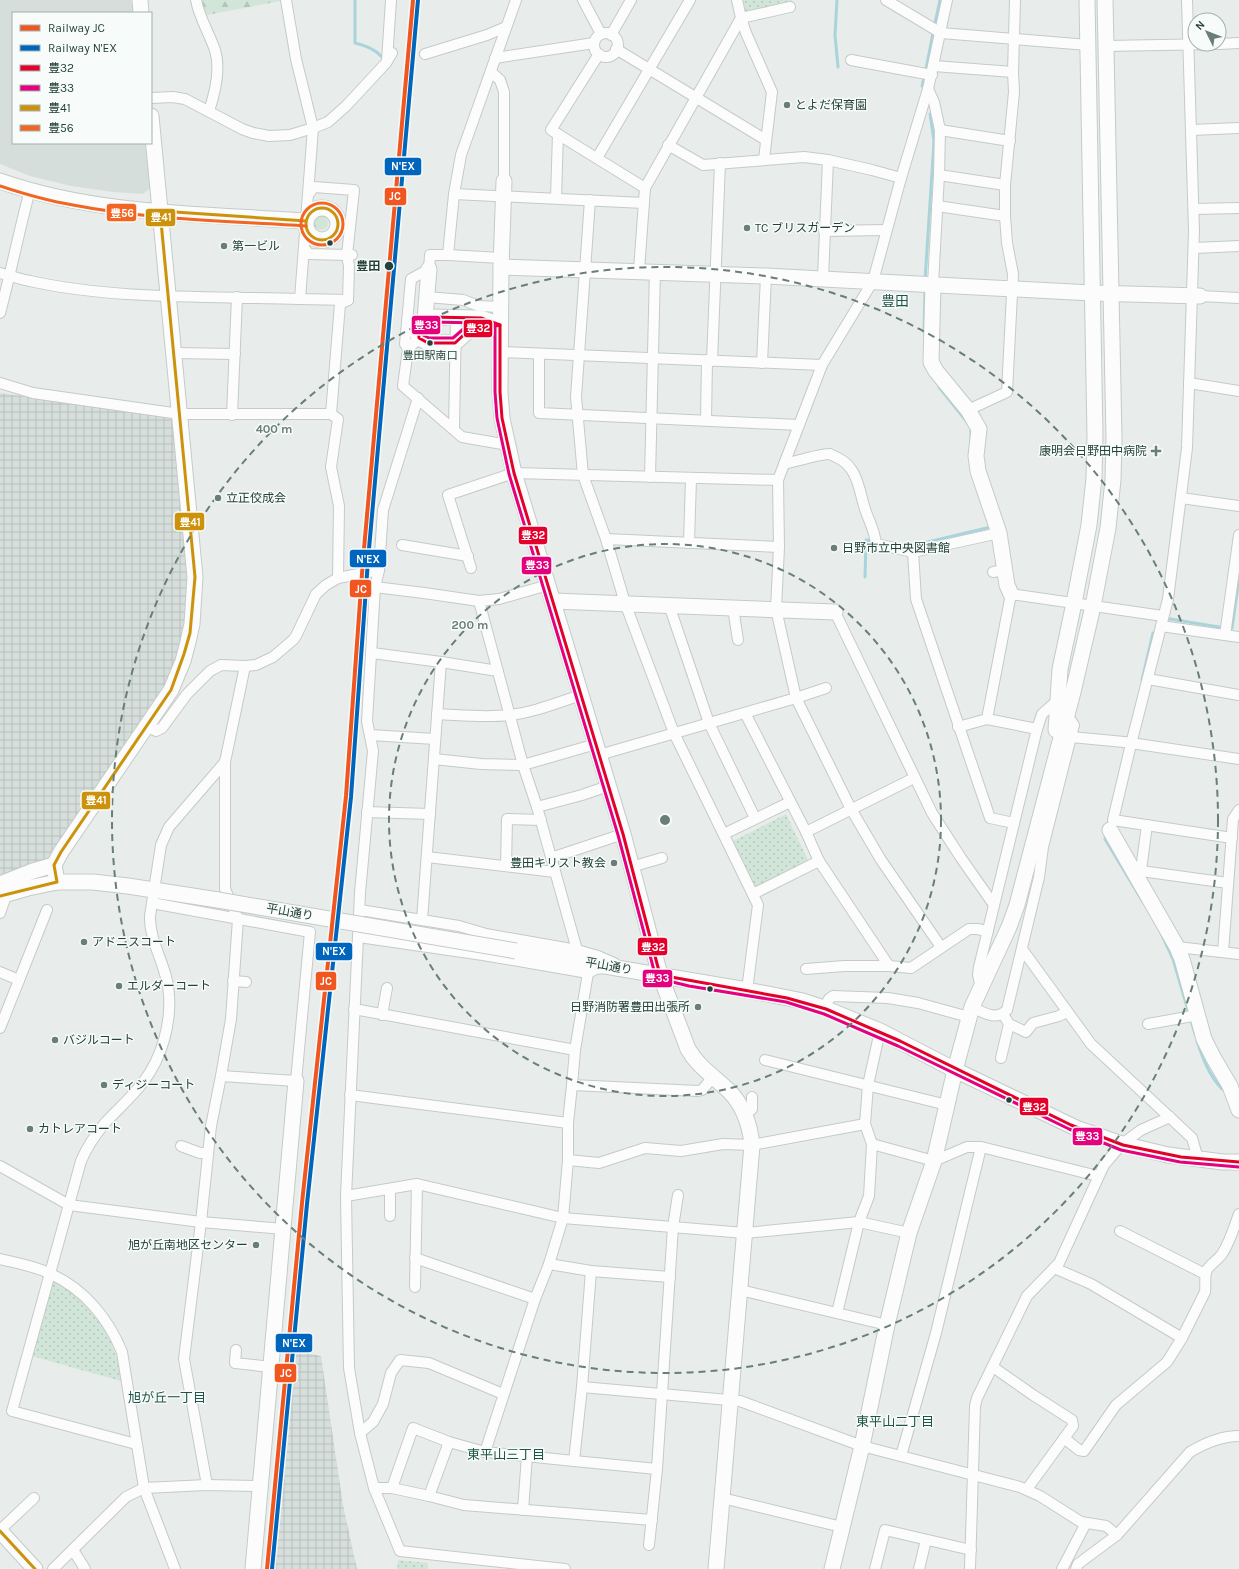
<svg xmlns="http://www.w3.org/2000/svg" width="1239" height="1569" font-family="Karla,'Noto Sans JP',sans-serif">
<defs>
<pattern id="industrial-grid" width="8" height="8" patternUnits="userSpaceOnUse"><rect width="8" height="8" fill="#d6dedb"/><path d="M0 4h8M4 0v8" fill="none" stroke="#b8c0bd"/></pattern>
<pattern id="forest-firs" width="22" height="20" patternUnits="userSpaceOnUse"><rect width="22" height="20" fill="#d1e6d8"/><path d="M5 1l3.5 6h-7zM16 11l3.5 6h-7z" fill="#b3c6ba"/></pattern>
<pattern id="park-dots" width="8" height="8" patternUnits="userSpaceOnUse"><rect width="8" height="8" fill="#d1e6d8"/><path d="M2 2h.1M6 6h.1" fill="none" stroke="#b3c6ba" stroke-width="1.8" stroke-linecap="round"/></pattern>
</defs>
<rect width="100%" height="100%" fill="#e8edeb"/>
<polygon fill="#d6dedb" points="0,0 131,0 133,13 13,13 13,143 145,143 150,188 143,194 113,192 71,186 30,176 0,164"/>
<g fill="url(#industrial-grid)">
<polygon points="0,393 170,416 175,421 188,569 186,623 172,669 164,691 46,861 0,878"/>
<polygon points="291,1350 321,1356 343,1505 357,1569 271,1569"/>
</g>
<g fill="url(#forest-firs)">
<polygon points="200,0 281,0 281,1 207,15 200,3"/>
<circle cx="321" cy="223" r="7"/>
</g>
<g fill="url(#park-dots)">
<polygon points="743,0 793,0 775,10 746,13"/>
<polygon points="786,814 808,860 757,890 731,842"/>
<path d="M53,1281C101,1306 110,1333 124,1382L32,1356Z"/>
<polygon points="398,1560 428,1563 428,1569 397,1569"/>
</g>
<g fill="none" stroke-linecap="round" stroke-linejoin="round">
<g stroke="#a9d4db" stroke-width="3">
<path d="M355,0V43C366,46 375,49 382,57"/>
<polyline points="837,0 835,35 838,67"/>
<polyline points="935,23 940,0"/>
<polyline points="926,69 933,33"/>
<polyline points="922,86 924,78"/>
<polyline points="925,280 934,141 930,114"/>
<polyline points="924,332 925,289"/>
<polyline points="939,387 971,427 971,438"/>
<polyline points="903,545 911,546 991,527"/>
<polyline points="865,577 866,540 873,541"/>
<polyline points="1164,618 1219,627"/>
<polyline points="1232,628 1239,579"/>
<polyline points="1142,680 1153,633"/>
<polyline points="1106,833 1105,839 1143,902"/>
<polyline points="1161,933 1173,959 1195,1034"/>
<path d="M1197,1041C1203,1059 1209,1075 1222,1089"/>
</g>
<g stroke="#c5cac8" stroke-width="12">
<g id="street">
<path d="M196,0C199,17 209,33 215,50C221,69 215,93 209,111"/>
<polyline points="286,0 296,59 313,128 300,299 348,300"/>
<polyline points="583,0 601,34"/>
<polyline points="737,0 741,18 746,33 772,92 764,159"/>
<polyline points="886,0 941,33 1088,45"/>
<polyline points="1187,0 1194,231 1187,448 1168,599 1131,744 1113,820 1232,838"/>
<circle cx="606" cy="45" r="12"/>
<polyline points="611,35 631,0"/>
<polyline points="1219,44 1239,43"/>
<polyline points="1106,46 1216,44"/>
<polyline points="616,49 766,140"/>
<polyline points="425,54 487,35 506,27"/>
<polyline points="599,54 551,130 645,188"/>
<polyline points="495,58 594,43"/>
<polyline points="851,60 932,75"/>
<polyline points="387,61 391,0"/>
<polyline points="934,66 1013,72"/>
<polyline points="491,72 500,80 504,92 504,181"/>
<polyline points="928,89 934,102 940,130 939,175 933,284"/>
<polyline points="151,98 173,97 185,99 242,129 253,133 269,136 290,135 313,128 328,122 346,106 386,63 392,53"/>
<polyline points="940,130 1010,141"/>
<polyline points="1191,130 1239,128"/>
<polyline points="668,145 703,165 804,157 828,160 872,170 901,178"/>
<polyline points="597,158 690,0"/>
<polyline points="939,175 1005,185"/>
<polyline points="454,194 644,203"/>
<polyline points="556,198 558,134"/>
<polyline points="590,200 576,397 583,475 606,539 625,603 674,733 758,905 747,990"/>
<polyline points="937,206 1005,216"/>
<polyline points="1194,209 1239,208"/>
<polyline points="824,231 886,230"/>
<polyline points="1194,248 1239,246"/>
<polyline points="305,249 309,254 347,255 354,190 314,187 308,195"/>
<polyline points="448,255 501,258"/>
<polyline points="639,270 645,188 741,18 790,7"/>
<path d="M0,273C10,276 20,279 30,281C115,300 212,296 300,299"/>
<polyline points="823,278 828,160"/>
<polyline points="1200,296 1239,298"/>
<polyline points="427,297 463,300 479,306 500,307"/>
<polyline points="348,300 349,266 347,255 352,255"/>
<path d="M0,313C11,272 19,231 30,190"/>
<polyline points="419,338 408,349 403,386 462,437 508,445"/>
<polyline points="408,349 405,344 411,279 429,269 430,255 448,255 454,194 461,155 516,0"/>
<polyline points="499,352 822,365"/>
<polyline points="174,353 235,354"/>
<polyline points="539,354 539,413 799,425"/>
<polyline points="712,361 720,163"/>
<polyline points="762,363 766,276"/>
<polyline points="0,383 33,393 180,414 331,414 338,419 331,467 339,506 338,578"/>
<polyline points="1189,383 1239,391"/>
<polyline points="418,398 383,510 379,570 375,587 367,721 373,751 360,893 346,1196 349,1368 360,1433 374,1488 400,1551 565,1569"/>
<polyline points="968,410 1007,392 1013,274 1007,243 1005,216 1005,185 1014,92 1013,72 1015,0"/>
<polyline points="331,414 340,304 348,300"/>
<polyline points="232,415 237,297"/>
<polyline points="706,420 707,360"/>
<polyline points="454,428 456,317"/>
<path d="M784,464C794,462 822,453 830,454C832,455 836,457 838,458C859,468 859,493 866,512C870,523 875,532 876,544L913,552L999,533"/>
<polyline points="650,477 655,271"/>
<polyline points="1181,498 1239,506"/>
<polyline points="606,539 779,547"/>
<polyline points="689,543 691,478"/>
<polyline points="402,545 468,556"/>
<polyline points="913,552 916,599 990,818 1014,823"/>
<polyline points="471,568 448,495 514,473 778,480"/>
<polyline points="993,572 1005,570"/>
<polyline points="375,587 424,593 479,601 499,599 548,585"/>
<polyline points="479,601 523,765 537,807 577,950"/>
<polyline points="669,605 709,723 755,818"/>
<polyline points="733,608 738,640"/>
<polyline points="835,612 932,813 961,858 994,905"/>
<polyline points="1161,626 1239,637"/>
<polyline points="1225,635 1239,535"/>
<polyline points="372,653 441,662 498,671"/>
<polyline points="1148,679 1239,695"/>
<polyline points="745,713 806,832 819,861 889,966"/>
<path d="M437,714C461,715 485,718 509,715C533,713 559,702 581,695"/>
<polyline points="987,719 1037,729"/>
<polyline points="147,727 156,731 162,728 187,694 210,671 221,665 245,666 256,665 273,657 293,640 296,636 316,594 326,585 338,578 379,570"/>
<polyline points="958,727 987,719 1011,594 1163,616"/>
<polyline points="370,735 435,739"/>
<polyline points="1071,737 1124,742 1239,759"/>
<polyline points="599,755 796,698 826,688"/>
<polyline points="434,759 481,764 523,765 596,744"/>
<polyline points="537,807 582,795 608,786"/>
<polyline points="367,812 430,814"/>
<polyline points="806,832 914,778"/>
<polyline points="724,834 790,802"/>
<polyline points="427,857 555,872"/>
<polyline points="551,858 623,834"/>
<polyline points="506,866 507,819 541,820"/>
<polyline points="631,867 662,858"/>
<polyline points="1134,870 1228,883"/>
<polyline points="1141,870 1147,825"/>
<polyline points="753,894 819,861"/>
<polyline points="152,903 310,932 296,1081 221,1076"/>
<polyline points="360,910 459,926 486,934 577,950 598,956 614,963"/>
<polyline points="0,913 7,893"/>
<polyline points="422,920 441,662"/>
<polyline points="359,937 483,955 588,973 596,969 604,968"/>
<polyline points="941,947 881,860 851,809 796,698 776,609 779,547 778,480 822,365 873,281 901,178 928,89 947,0"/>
<polyline points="1177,947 1239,954"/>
<polyline points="1022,949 1091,1044 1192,1138 1198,1159"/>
<polyline points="1223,952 1233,819 1239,810"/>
<polyline points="806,969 844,966 889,966 911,968 969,929 977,929 988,931"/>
<polyline points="0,972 19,980"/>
<polyline points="233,981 246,982"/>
<polyline points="981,987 978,975 979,967 1037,729 1042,714 1058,700"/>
<path d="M972,1007C984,1013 996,1021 1007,1010L1039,877L1043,847L1074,725L1067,715"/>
<polyline points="824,1008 829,999 833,996 888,998 918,1003 969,1017"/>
<polyline points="354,1009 575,1050 572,1085 698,1091 702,1090 713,1077"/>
<polyline points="1003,1014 1009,1024 1026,1032 1033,1023 1059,1016 1067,1012"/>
<polyline points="382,1015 387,988"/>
<polyline points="1148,1024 1198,1015"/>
<polyline points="0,1028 47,910"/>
<polyline points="575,1050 588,973"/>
<polyline points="1001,1058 1009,1024"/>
<polyline points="765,1060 947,1105"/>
<polyline points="350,1095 568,1123"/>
<polyline points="745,1115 752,1109 752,1097"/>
<polyline points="872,1144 934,1161 967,1147 981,1147 1098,1176"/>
<polyline points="181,1146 200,1153 208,1153"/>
<polyline points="568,1160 599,1163 645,1148 681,1151 723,1144 752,1145 865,1124"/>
<polyline points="0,1166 69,1205 201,1222 284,1229"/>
<polyline points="346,1196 417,1184 563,1218 745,1233 859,1222 909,1233"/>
<polyline points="390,1216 390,1189"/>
<polyline points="1120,1231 1205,1274"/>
<polyline points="415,1258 535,1299 549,1264 563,1218 568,1160 568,1123 572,1085"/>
<path d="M0,1259C16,1263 35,1266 51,1274C84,1289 108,1318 122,1352L144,1488L175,1569"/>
<polyline points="549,1264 591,1271 670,1277"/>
<polyline points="1054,1268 1091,1284 1182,1338"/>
<polyline points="591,1271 582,1387 574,1461 657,1469 649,1545"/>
<polyline points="415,1287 417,1184"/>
<polyline points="740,1290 887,1325"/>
<polyline points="837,1313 859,1222 869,1196 872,1144 865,1124 868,1085 880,1031"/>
<polyline points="236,1350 235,1363 271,1367"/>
<polyline points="993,1367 1033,1395 1072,1420 1073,1426 1027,1489"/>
<polyline points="582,1387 740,1401 862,1446 1020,1487 1040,1496 1081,1522 1106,1526 1117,1535"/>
<polyline points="360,1433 373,1422 383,1404 391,1373 400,1360 429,1363 503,1394"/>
<path d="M1064,1438L1079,1450L1084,1451L1116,1405L1167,1362L1182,1338L1205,1292C1206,1285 1204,1276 1207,1270C1210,1264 1218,1260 1222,1254C1230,1242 1234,1227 1239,1214"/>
<path d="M136,1444L12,1411L81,1161C87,1147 95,1135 105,1123C118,1109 133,1096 144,1081C162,1057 171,1024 169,995C168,967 149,943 150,916L161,845L169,827L225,762"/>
<polyline points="485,1452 535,1299"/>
<polyline points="901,1456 936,1333 981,1147"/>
<polyline points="657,1469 673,1227 678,1195"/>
<polyline points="207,1485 184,1359 201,1222 211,1126 221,1076 231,1019 238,919 225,889 225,762 245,666"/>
<polyline points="374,1488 392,1488 429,1496 449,1442"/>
<polyline points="392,1488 413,1428 449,1442 485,1452 574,1461"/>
<polyline points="429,1496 464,1505 652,1520"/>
<polyline points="722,1498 842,1527"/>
<polyline points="523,1510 527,1456"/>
<polyline points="0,1530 34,1498"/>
<polyline points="73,1550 85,1569"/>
<polyline points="53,1569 126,1497 144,1488 207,1485 260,1486"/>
<polyline points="875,1569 885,1530 971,1550"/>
<polyline points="919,1569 926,1540"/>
<polyline points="970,1569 975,1406 977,1398 1027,1296 1059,1263 1104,1165 1122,1144 1141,1130 1170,1117"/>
<polyline points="1062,1569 1086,1523"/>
<path d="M1076,1569L1078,1564L1117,1535L1190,1452C1205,1443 1222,1436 1239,1436"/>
</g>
</g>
<g stroke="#c3cbc8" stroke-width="17">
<g id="secondary">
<polyline points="140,0 141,13"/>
<path d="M0,181C97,215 205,214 306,221"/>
<path d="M504,181L501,267L500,392L502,418L514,473L623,834L660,975L688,1049C698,1067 715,1077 729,1091C743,1105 750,1125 752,1145L716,1569"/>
<circle cx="322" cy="224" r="16"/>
<polyline points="501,267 766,276 1092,293 1200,296"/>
<polyline points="933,284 931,362 936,371 968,410 979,429 976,456 978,471 999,533 1007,585 1011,594"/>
<polygon points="430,317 481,318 500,325 486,328 470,329 455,343 428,343 419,338 418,334 418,325 425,319"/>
<polyline points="425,319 429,269"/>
<polyline points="553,601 835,612"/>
<polyline points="1056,730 1060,669 1074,603 1089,525 1094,478 1095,435 1087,0"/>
<polyline points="1110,830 1177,947 1182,959 1204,1039 1213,1057 1230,1086 1239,1110"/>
<polyline points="57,882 54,865 61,852 171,690 183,661 188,642 192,624 195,577 151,116"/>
<polyline points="0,884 33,871 54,865"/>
<polyline points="0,896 28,888 57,882 93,882 128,886 218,900"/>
<polyline points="516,951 747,990 803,1001 824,1008 880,1031 955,1070 1076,1128 1122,1144 1168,1155 1223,1162 1239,1162"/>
<polyline points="0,1531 35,1569"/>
<polyline points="253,1569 296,1081"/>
<polyline points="832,1569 862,1446 887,1325 909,1233 934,1161 955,1070 972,1007 1009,927 1017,905 1073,692 1093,606 1108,528 1113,480 1114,438 1105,0"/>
</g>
</g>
<use href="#street" stroke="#fcfcfc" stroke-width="10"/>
<use href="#secondary" stroke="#fcfcfc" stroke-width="15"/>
<g stroke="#c3cbc8" stroke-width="17" stroke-linecap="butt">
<polyline id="secondary-bridge" points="218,900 516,951"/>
</g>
<use href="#secondary-bridge" stroke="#fcfcfc" stroke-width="15"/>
<g stroke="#f7fbf9" stroke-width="6">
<g id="bus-1">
<polygon points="430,317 481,318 500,325 486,328 470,329 455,343 428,343 419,338 418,325 425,319"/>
<polyline points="500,325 500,392 502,418 514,473 623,834 660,975 787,998 826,1009 900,1041 1071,1125 1123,1145 1181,1157 1239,1162"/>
</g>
</g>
<g stroke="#f7fbf9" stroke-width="6">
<g id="bus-2">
<polygon points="431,322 480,323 481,323 468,325 453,338 429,338 423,335 423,327"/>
<polyline points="495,325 495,392 497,418 509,474 618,835 656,978 689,986 786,1002 824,1014 898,1046 1069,1129 1121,1150 1180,1162 1239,1167"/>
</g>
</g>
<g stroke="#f7fbf9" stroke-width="6">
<g id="bus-3">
<circle cx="322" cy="224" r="16"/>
<polyline points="0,896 57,882 54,865 61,852 171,690 184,654 190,633 195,577 160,211 306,221"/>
<polyline points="0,1531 35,1569"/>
</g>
</g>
<g stroke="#f7fbf9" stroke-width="6">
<g id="bus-4">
<path d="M0,186C24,194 48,201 73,205C150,220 228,221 306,226"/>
<circle cx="322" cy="224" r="21"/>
</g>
</g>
<use href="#bus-1" stroke="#e4002b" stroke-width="3"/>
<use href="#bus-2" stroke="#e5007d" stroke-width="3"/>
<use href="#bus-3" stroke="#cd920c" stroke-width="3"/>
<use href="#bus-4" stroke="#f26522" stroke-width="3"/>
<g stroke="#f7fbf9" stroke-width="7">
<polyline id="rail-1" points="267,1569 302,1203 346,796 363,560 413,0"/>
</g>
<g stroke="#f7fbf9" stroke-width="7">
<polyline id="rail-2" points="272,1569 307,1204 351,797 368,560 418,0"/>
</g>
<use href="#rail-1" stroke="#f15620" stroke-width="4"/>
<use href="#rail-2" stroke="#0065bd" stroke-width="4"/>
</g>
<g fill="none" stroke="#697e78" stroke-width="2" stroke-dasharray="7 5">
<circle cx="665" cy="820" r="276"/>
<circle cx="665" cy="820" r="553"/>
</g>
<g fill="#697e78" stroke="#f7fbf9" stroke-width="1.5">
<circle cx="787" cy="105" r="4"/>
<circle cx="747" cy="228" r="4"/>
<circle cx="224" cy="246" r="4"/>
<path d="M1154 445h4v4h4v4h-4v4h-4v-4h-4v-4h4z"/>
<circle cx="218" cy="498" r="4"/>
<circle cx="834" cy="548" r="4"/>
<circle cx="614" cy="863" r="4"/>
<circle cx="84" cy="942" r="4"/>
<circle cx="119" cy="986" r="4"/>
<circle cx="698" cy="1007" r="4"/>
<circle cx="55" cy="1040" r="4"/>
<circle cx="104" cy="1085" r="4"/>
<circle cx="30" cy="1129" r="4"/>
<circle cx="256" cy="1245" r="4"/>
</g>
<g fill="#24423a" stroke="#f7fbf9" stroke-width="1.5">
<circle cx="330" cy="243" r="3.5"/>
<circle cx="389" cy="266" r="5"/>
<circle cx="430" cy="343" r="3.5"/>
<circle cx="710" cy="989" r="3.5"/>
<circle cx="1009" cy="1100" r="3.5"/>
</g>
<g text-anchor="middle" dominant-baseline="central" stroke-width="3" stroke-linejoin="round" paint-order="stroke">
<g font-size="11" fill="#24423a" stroke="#f7fbf9">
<text x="430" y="355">豊田駅南口</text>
</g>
<g font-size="12" fill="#24423a" stroke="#f7fbf9" text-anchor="start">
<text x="795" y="105">とよだ保育園</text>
<text x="755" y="228">TC ブリスガーデン</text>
<text x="232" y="246">第一ビル</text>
<text x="1147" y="451" text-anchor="end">康明会日野田中病院</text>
<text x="226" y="498">立正佼成会</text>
<text x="842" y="548">日野市立中央図書館</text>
<text x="606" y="863" text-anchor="end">豊田キリスト教会</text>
<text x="92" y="942">アドニスコート</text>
<text x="127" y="986">エルダーコート</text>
<text x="690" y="1007" text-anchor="end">日野消防署豊田出張所</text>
<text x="63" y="1040">バジルコート</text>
<text x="112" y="1085">ディジーコート</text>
<text x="38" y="1129">カトレアコート</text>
<text x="248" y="1245" text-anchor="end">旭が丘南地区センター</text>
</g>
<g font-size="12" font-weight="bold" fill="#24423a" stroke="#f7fbf9" text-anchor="end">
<text x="380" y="266">豊田</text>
</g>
<g font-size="12" fill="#24423a" stroke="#f7fbf9">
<text transform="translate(290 912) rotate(10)">平山通り</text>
<text transform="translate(609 966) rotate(10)">平山通り</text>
</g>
<g font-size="13" fill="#1f5548" stroke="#f7fbf9">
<text x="167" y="1397">旭が丘一丁目</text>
<text x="895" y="1421">東平山二丁目</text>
<text x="506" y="1454">東平山三丁目</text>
</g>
<g font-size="14" fill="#1f5548" stroke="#f7fbf9">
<text x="895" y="301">豊田</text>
</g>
</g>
<circle cx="665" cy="820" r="6" fill="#697e78" stroke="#f7fbf9" stroke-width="2"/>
<g font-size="12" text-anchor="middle" font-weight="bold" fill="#697e78" stroke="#f7fbf9" stroke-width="3" stroke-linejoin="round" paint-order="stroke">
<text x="274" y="433">400 m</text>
<text x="470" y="629">200 m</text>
</g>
<g stroke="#f7fbf9" stroke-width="1.5">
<rect x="384" y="157" width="38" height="19" rx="4" fill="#0065bd"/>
<rect x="384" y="187" width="23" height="19" rx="4" fill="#f15620"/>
<rect x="106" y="203" width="31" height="19" rx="4" fill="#f26522"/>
<rect x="145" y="208" width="31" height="19" rx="4" fill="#cd920c"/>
<rect x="411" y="315" width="30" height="20" rx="4" fill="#e5007d"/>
<rect x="463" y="319" width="30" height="19" rx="4" fill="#e4002b"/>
<rect x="174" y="512" width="31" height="19" rx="4" fill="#cd920c"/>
<rect x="518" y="526" width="30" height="19" rx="4" fill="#e4002b"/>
<rect x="349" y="549" width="38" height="19" rx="4" fill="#0065bd"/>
<rect x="521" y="556" width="31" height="19" rx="4" fill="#e5007d"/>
<rect x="349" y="579" width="23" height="19" rx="4" fill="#f15620"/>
<rect x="81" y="791" width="30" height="19" rx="4" fill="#cd920c"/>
<rect x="637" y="937" width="31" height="19" rx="4" fill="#e4002b"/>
<rect x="315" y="942" width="38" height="19" rx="4" fill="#0065bd"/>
<rect x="642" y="969" width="31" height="19" rx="4" fill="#e5007d"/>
<rect x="315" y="971" width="22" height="20" rx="4" fill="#f15620"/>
<rect x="1019" y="1097" width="30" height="19" rx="4" fill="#e4002b"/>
<rect x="1072" y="1127" width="31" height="19" rx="4" fill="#e5007d"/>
<rect x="275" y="1333" width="38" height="20" rx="4" fill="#0065bd"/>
<rect x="274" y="1363" width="23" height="20" rx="4" fill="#f15620"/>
</g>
<g font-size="11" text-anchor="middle" font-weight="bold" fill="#fff">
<text x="403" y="170">N'EX</text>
<text x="395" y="200">JC</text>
<text x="122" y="217">豊56</text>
<text x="161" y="221">豊41</text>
<text x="426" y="329">豊33</text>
<text x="478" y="332">豊32</text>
<text x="190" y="526">豊41</text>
<text x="533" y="539">豊32</text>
<text x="368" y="563">N'EX</text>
<text x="537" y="569">豊33</text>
<text x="361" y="593">JC</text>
<text x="96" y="804">豊41</text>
<text x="653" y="951">豊32</text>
<text x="334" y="955">N'EX</text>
<text x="657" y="982">豊33</text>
<text x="326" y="985">JC</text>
<text x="1034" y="1111">豊32</text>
<text x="1087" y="1140">豊33</text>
<text x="294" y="1347">N'EX</text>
<text x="286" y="1377">JC</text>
</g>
<rect x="12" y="12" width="140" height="132" fill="#f7fbf9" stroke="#a3b1ad"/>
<rect x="20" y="25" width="20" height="6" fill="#f15620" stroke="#a3b1ad"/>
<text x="48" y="32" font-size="12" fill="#24423a">Railway JC</text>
<rect x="20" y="45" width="20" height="6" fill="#0065bd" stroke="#a3b1ad"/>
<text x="48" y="52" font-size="12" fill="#24423a">Railway N'EX</text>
<rect x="20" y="65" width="20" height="6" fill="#e4002b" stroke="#a3b1ad"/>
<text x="48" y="72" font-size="12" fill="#24423a">豊32</text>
<rect x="20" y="85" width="20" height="6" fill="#e5007d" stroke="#a3b1ad"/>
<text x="48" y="92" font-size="12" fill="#24423a">豊33</text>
<rect x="20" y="105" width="20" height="6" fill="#cd920c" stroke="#a3b1ad"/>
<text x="48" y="112" font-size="12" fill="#24423a">豊41</text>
<rect x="20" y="125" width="20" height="6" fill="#f26522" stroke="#a3b1ad"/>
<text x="48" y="132" font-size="12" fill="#24423a">豊56</text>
<g transform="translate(1207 32) rotate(313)"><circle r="19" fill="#f7fbf9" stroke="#a3b1ad"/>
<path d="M0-3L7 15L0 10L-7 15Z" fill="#697e78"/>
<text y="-6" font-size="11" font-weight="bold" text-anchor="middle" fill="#24423a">N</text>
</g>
</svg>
